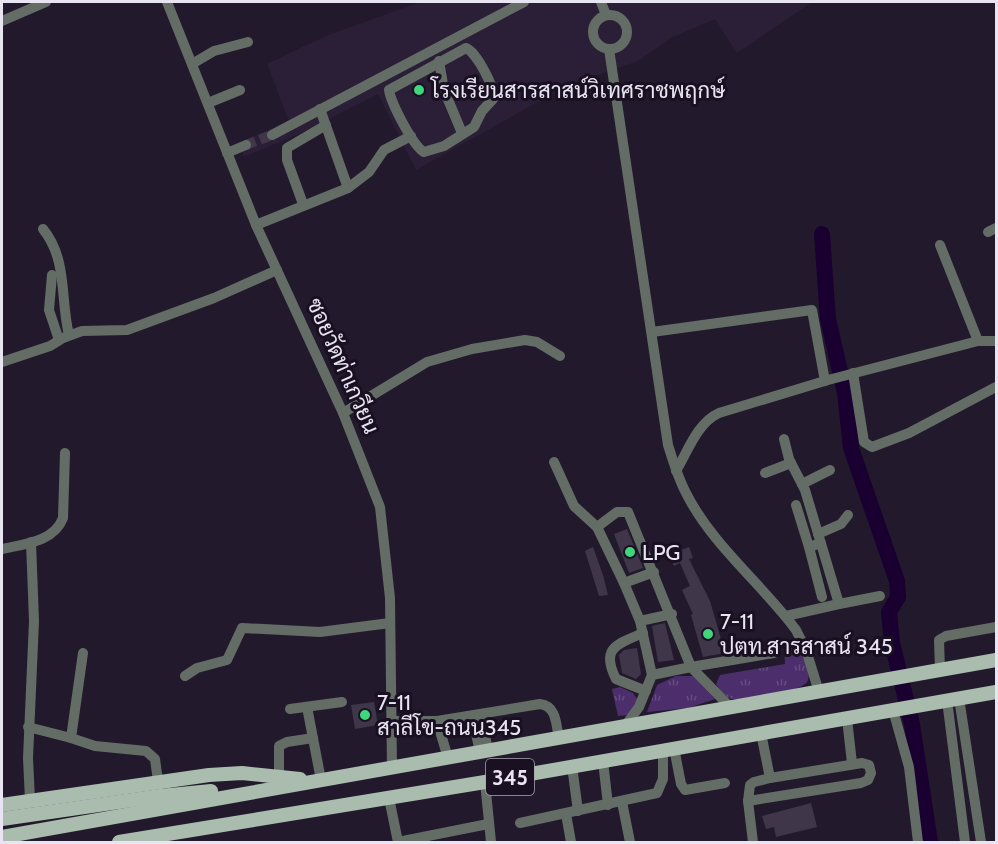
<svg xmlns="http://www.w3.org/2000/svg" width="998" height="844" font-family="Cabin,Sarabun,sans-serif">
<defs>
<pattern id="grass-tufts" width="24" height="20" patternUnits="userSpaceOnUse" patternTransform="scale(1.5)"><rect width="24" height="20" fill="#4c2e6c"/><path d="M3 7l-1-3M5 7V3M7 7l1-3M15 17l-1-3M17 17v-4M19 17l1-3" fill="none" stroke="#664c81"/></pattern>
</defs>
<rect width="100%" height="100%" fill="#221a2c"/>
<polygon fill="#2a1f37" points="420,2 812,2 737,53 715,19 671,38 638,61 568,85 416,170 378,94 303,132 244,157 238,143 289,121 267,64 326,36"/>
<g fill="url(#grass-tufts)">
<path d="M799,640C802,650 813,672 807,682C800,692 746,701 733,699C725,698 720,690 716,684L720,675L785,664L784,642Z"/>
<polygon points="676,676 693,676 715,699 688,708 647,712 657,685"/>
<polygon points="620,687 633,693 639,702 627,715 618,716 612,689"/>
</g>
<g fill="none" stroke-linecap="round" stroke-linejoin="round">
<polyline stroke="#1a0031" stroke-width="16" points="822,234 828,319 845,393 851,448 897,581 898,597 889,612 892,643 912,724 930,842"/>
</g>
<g fill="#3f364a">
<polygon points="627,529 643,568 629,573 614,534"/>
<polygon points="593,547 603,575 608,595 599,596 585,551"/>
<polygon points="689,547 693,558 689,559 710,601 725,653 703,657 691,615 693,614 682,590 690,586 680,563 674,566 669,555"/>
<polygon points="665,623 674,660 658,662 652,626"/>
<polygon points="637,648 641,674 636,679 622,673 619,655 624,650"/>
<polygon points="374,702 378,725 355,729 351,705"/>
<polygon points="811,803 817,827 776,837 774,827 766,829 762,816"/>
</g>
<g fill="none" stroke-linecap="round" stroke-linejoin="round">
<polyline stroke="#40384a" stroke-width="10" stroke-dasharray="10 5" stroke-linecap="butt" points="246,145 272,135"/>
<g stroke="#636d65" stroke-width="10">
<polyline points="167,2 256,225 343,413 380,507 390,598 392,768"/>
<polyline points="601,2 606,15"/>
<circle cx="610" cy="32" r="17"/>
<polyline points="2,21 46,2"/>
<path d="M466,48C476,52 496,88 493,99L482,111L474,127L444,146L424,152C413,146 391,103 389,90Z"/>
<path d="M609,49L668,445C673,461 678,478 686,493C712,545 762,584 796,630L806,650L819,692"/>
<polyline points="439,61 444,90 462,133"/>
<polyline points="192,64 214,51 248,42"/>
<polyline points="208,103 240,90"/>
<polyline points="320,109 348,188"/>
<polyline points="272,135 524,2"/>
<polyline points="227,153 246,145"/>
<polyline points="303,204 287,160 287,148 326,125"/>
<polyline points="256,225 348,188 369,172 384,150 411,136"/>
<path d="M43,229C68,260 60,299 69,335"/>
<polyline points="988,232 996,228"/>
<polyline points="940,245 978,341"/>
<polyline points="52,275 49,310 59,340"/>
<polyline points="652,332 812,310 825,381"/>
<polyline points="2,362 50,346 63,338 82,331 127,330 214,298 277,270"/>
<polyline points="853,373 864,442 872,447 909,433 996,387"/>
<polyline points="343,413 427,362 472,349 525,340 537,342 560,356"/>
<polyline points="784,439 789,459 805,490 839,604 786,616"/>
<polyline points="554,462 574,506 597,527 624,583 640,621 652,675"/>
<path d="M676,471C688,451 697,423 719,413L828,380L978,341H996"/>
<polyline points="765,473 791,463"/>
<polyline points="802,484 830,470"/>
<polyline points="796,505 809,547 821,543"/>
<polyline points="597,527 617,512 628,512 691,667 774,653"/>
<polyline points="818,534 841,524 848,515"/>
<polyline points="809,547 822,597"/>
<path d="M2,549C24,544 54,542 63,518L65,453"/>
<polyline points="624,583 654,572"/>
<polyline points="839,604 880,596"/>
<polyline points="640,621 672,614"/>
<path d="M643,633C618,644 600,647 616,679L646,691"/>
<polyline points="83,653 71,738 95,746 146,751 155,759 158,781"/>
<polyline points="940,670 939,640 946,636 996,627"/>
<polyline points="185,676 197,668 227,660 242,628 320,632 390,623"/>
<polyline points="959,698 981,842"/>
<polyline points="947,700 965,842"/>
<polyline points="307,707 321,780"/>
<polyline points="290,709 342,702"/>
<polyline points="893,710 909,767 918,842"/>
<polyline points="481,714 488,751"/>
<polyline points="472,716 480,752"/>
<polyline points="847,719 852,763"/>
<path d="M392,721H437L540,704C557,706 556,725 559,739"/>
<polyline points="437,721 448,758"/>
<polyline points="625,726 639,707 652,675 691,667 731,708"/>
<polyline points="28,727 71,738"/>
<polyline points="674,748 681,784 685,790 725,783"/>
<polyline points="603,761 608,805"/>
<polyline points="572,766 578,811"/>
<polyline points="279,776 279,746 287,742 313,738"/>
<polyline points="485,782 491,842"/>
<polyline points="389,798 398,842"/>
<polyline points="30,800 28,758 34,621 31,542"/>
<polyline points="748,801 861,783 868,780 871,773 869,765 862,763 770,778"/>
<polyline points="622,802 630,842"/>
<polyline points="566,814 571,842"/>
<polyline points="520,823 657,793 663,779 663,750"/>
<polyline points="398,842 488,824"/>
<polyline points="753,842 748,801 750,785 754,782 770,778 761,733"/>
</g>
<g stroke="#a9bcad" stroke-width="14">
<polyline points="2,805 209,775 242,773 300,779"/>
<polyline points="2,819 160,796 211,791"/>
<polyline points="2,837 996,660"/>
<polyline points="119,842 485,782 996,692"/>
</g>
</g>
<g fill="#40d77c" stroke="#191122" stroke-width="2">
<circle cx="419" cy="90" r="6"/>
<circle cx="630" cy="552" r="6"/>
<circle cx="708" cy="634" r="6"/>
<circle cx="365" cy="715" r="6"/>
</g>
<g text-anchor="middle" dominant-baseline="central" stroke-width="6" stroke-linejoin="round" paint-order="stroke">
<rect fill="#191122" stroke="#aba5b3" stroke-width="1.5" x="486" y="759" width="48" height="36" rx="4.5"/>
<g font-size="21" font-weight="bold" fill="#e9e4f1">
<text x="510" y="777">345</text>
</g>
<g font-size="22" fill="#e9e4f1" stroke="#191122" text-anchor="start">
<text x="431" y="90">โรงเรียนสารสาสน์วิเทศราชพฤกษ์</text>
<text x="642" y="552">LPG</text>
<text x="720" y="621">7-11<tspan x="720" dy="25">ปตท.สารสาสน์ 345</tspan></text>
<text x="377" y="702">7-11<tspan x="377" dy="25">สาลีโข-ถนน345</tspan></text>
</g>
<g font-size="22" fill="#e9e4f1" stroke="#191122">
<text transform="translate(343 366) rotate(66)">ซอยวัดท่าเกวียน</text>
</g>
</g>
<rect width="998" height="844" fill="none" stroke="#e9e4f1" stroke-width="6"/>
</svg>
